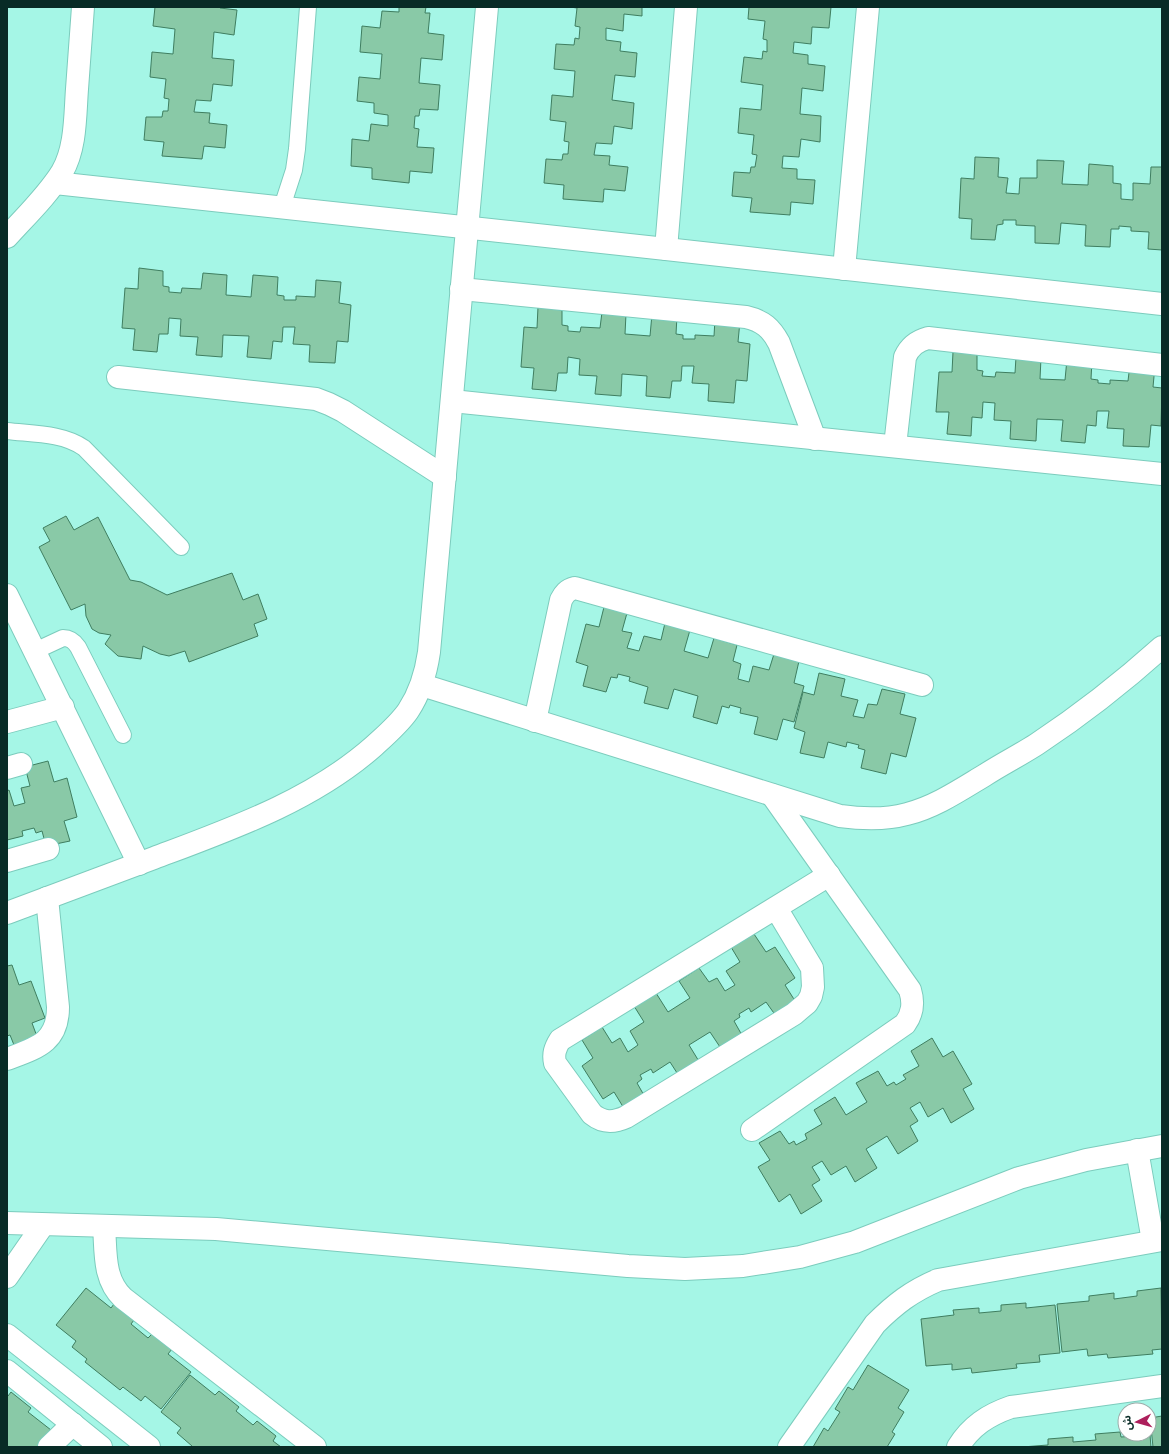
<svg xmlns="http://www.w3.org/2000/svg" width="1169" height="1454" font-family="'Roboto Condensed','Noto Sans Arabic',sans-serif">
<rect width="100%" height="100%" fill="#a5f6e6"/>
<g fill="#89c9a7" stroke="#3f7e60">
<polygon points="155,7 220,7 220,8 237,10 234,35 214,32 212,58 234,60 232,86 213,84 211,101 196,100 194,112 210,113 209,123 227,125 225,148 204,146 202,159 162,156 164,142 144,140 146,117 162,117 163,111 168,111 169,99 164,98 166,79 150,77 152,52 173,54 175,29 153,26"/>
<polygon points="399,7 426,7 425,13 430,13 428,33 444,35 442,60 421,58 419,83 440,85 438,110 420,109 419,116 415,116 414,128 419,129 417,147 434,148 432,173 410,171 409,183 372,179 372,168 351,166 352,139 369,141 371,124 388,126 388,115 374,113 374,103 357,101 359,77 380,79 382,54 360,52 362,26 380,28 382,11 399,12"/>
<polygon points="570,7 642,7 642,16 624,14 623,31 606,28 606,40 621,42 620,51 637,53 635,77 615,75 612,100 634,103 632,129 614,126 612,144 596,143 594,155 610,156 609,165 628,167 625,191 604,189 603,202 563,199 564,185 544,183 546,159 562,160 563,154 568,154 569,142 564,141 566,122 550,120 552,95 573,97 575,71 554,69 556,44 574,45 575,38 579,39 580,27 575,26 577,8"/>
<polygon points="749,7 831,7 829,28 812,27 811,44 794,42 793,53 808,55 808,64 825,66 823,91 802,88 800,114 821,116 820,142 801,139 799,157 783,156 782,168 797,169 797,179 815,180 813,204 791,202 790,215 750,212 752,198 732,196 734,172 750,173 751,167 755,167 757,155 752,154 754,135 738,133 740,108 761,110 763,85 741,82 744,57 762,59 763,51 767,52 767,40 763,39 765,21 748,19"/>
<polygon points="975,157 999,158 998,177 1008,178 1006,193 1019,194 1020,178 1037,178 1037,160 1064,161 1062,184 1088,185 1089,164 1113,166 1113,183 1121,184 1121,199 1133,200 1133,183 1150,184 1151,167 1162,167 1162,250 1148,249 1149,232 1131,231 1131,227 1119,226 1119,229 1111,229 1110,247 1085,246 1086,225 1061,223 1059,244 1035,243 1035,226 1016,225 1016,220 1003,220 1003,224 997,225 995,240 971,239 972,219 959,218 961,178 974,179"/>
<polygon points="139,268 163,271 163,286 169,287 169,292 181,293 182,288 201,289 203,273 227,275 226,295 251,297 253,275 278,277 277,295 284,296 284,300 296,300 296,296 315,297 316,280 341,282 339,303 351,305 348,342 337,341 335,363 309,362 310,345 293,344 295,327 283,327 282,342 273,341 271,359 247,357 249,336 223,335 222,357 196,355 198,337 180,336 181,319 169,318 168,334 159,334 157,352 133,350 135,329 122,328 125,288 138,289"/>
<polygon points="538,307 562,310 562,325 568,326 568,331 580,332 581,327 600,328 602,312 626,314 625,334 650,336 652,314 677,316 676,334 683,335 683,339 695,339 695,335 714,336 715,319 740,321 738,342 750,344 747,381 736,380 734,403 708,401 709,384 692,383 694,366 682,366 681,381 672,381 670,398 646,396 647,376 622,374 621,396 595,394 597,376 579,375 580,359 568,357 567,373 558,373 556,391 532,389 534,368 521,367 524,327 537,328"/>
<polygon points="953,352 977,354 977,370 983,371 982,376 995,377 996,372 1015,373 1016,357 1041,358 1040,379 1065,380 1067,359 1092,361 1091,379 1098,380 1098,383 1110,384 1110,380 1128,381 1130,364 1155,366 1153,387 1162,388 1161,426 1151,425 1149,447 1123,446 1124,429 1107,428 1109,411 1097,411 1096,426 1087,425 1085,443 1061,441 1063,420 1037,419 1036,441 1010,439 1011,421 994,420 995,403 983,402 982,418 972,417 971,436 947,434 949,412 936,412 939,372 952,372"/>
<polygon points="66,516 74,530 98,517 130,580 141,582 167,595 232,573 243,600 258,594 267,619 254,624 258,636 189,662 185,651 169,656 160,654 143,646 141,659 118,656 105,644 111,635 99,633 92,629 86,616 85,604 71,610 39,547 50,541 43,528"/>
<polygon points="604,607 627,613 622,631 632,633 627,648 639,651 644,636 661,640 665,623 690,630 684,651 708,658 714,638 737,645 733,661 741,664 738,679 749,682 753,666 769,670 774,654 799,661 794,683 804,686 794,722 783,719 777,740 754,734 758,717 740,713 741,708 730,705 729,708 722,706 717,724 693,717 698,696 674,689 668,709 644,703 648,687 629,681 630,677 618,674 617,678 611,677 606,692 583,686 588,666 576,662 586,624 599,627"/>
<polygon points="819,673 845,679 841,696 858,700 853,716 864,718 868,704 877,705 882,689 905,694 900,714 916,718 906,757 891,753 886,774 861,768 865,750 858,748 859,745 847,742 846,747 828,742 824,758 800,753 805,732 794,728 803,692 814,695"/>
<polygon points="48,761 54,782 67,778 77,817 64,821 70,841 46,846 42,831 36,833 34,828 22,831 23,836 7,840 7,791 9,790 14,806 25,803 21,788 30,786 25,767"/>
<polygon points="754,934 766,952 775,947 795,978 785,985 797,1004 776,1016 766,1002 751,1012 749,1008 739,1014 740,1017 734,1021 743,1037 722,1050 710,1032 689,1045 700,1063 679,1076 670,1062 653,1073 651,1069 640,1075 642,1079 637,1083 645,1097 625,1110 614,1092 603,1099 582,1066 593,1058 582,1040 602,1027 612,1043 620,1038 628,1052 638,1045 630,1031 644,1022 634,1006 656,993 668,1012 690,998 679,981 699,968 709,982 717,978 725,991 735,985 726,971 740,962 731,947"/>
<polygon points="12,965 19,985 31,981 45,1018 32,1023 39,1042 16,1050 10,1035 7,1036 7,966"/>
<polygon points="932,1038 943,1057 953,1051 972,1084 963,1089 974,1109 951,1123 943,1108 928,1117 920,1102 910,1108 918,1121 910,1126 918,1141 898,1154 887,1136 866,1149 877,1168 855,1182 846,1166 831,1175 822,1161 812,1167 820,1180 812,1185 822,1201 801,1214 790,1194 779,1202 758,1167 770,1160 759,1143 780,1131 789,1144 794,1141 796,1145 807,1139 805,1134 822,1124 814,1110 835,1097 846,1115 867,1102 856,1083 878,1071 887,1086 894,1082 896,1085 906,1079 903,1075 919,1066 911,1051"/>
<polygon points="86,1288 111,1308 114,1304 134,1320 131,1324 148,1338 152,1334 172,1349 168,1354 191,1372 161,1409 145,1396 141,1401 123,1387 120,1390 85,1362 87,1359 72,1347 76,1341 56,1325"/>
<polygon points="1161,1288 1162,1349 1152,1350 1153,1354 1108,1358 1107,1354 1088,1356 1087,1349 1062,1352 1057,1304 1089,1301 1089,1296 1114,1293 1114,1299 1137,1296 1137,1291"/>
<polygon points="1026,1303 1026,1308 1055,1305 1060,1353 1039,1355 1040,1362 1016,1364 1017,1368 972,1373 971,1368 952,1370 952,1364 926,1366 921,1319 954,1315 953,1310 979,1308 979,1313 1001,1311 1001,1305"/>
<polygon points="868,1365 909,1390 898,1408 904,1412 892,1432 895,1434 887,1447 813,1447 824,1428 828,1431 840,1412 835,1409 848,1387 853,1390"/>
<polygon points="190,1375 215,1395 219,1391 239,1407 236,1411 253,1425 257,1421 276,1436 273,1441 281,1447 191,1447 192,1446 177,1433 181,1428 161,1412"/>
<polygon points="11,1392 31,1408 28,1412 51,1430 37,1447 7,1447 7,1395 8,1396"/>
<polygon points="1162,1416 1162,1447 1153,1447 1150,1418"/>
<polygon points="1120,1432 1121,1437 1150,1435 1151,1447 1022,1447 1048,1445 1048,1439 1073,1437 1073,1442 1096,1440 1095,1434"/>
</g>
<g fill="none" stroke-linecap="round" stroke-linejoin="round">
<g stroke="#7cccbd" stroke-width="18">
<g id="lane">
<polyline points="282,207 294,170 297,149 308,7"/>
<path d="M7,431C32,434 63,433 84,448L181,547"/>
<path d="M35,651L63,638C70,638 74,641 78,647L123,735"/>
</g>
</g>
<g stroke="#7cccbd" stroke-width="24">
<g id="street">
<polyline points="55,183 666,249 1162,304"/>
<path d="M7,237C25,217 48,195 62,172C76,148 75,116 77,89C79,62 81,34 83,7"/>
<polyline points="666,249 686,7"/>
<polyline points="844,269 868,7"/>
<path d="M461,289L746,317C763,321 771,328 779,343L815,439"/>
<polyline points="118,377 316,399 329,404 343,411 445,477"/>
<polyline points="452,401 1162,474"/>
<path d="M895,446L905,357C910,346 917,341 928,338L1162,365"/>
<polyline points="7,595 139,864"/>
<path d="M422,685L840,816C862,819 885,820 907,814C935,807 960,790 985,775C1002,764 1020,755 1037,744C1081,715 1123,682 1162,647"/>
<path d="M535,721L561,600C564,594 567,590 575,588L922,685"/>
<polyline points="7,722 63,707"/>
<polyline points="7,768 21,764"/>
<polyline points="7,861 48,849"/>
<path d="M776,908L812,968L813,987L811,996L807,1003L794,1014L626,1117C613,1123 603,1123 592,1114L555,1063C553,1054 555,1048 560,1040L829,875"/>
<path d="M7,913C56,895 105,876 154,858C231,829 312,801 374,746C386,735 399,724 408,711C420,693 426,673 429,652L487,7"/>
<path d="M7,1059C36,1048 58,1043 58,1007L47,898"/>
<path d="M752,1130L905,1024C913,1013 914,1003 910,990L772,795"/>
<polyline points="1137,1150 1153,1241"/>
<path d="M104,1226C106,1252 103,1279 123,1298L315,1447"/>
<polyline points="7,1277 43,1225"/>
<polyline points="7,1335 149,1447"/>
<polyline points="7,1371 101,1447"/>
<polyline points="49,1447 73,1424"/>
<path d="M789,1447L875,1324C895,1304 912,1291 938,1280L1162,1240"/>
<path d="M958,1447C971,1426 988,1415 1011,1407L1162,1386"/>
</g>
</g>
<g stroke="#7cccbd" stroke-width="24">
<polyline id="secondary" points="7,1223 216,1229 628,1266 685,1269 743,1266 800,1257 855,1242 1019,1178 1086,1160 1162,1146"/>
</g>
<use href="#lane" stroke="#fff" stroke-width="16"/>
<use href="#street" stroke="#fff" stroke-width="22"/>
<use href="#secondary" stroke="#fff" stroke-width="22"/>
</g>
<rect width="1169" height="1454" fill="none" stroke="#082b26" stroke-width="16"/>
<g transform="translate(1137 1422) rotate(264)"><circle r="19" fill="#ffffff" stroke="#9caaa8"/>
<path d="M0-3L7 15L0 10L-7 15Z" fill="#ad1f5c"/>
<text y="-6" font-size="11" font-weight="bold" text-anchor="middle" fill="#082b26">ش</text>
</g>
</svg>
